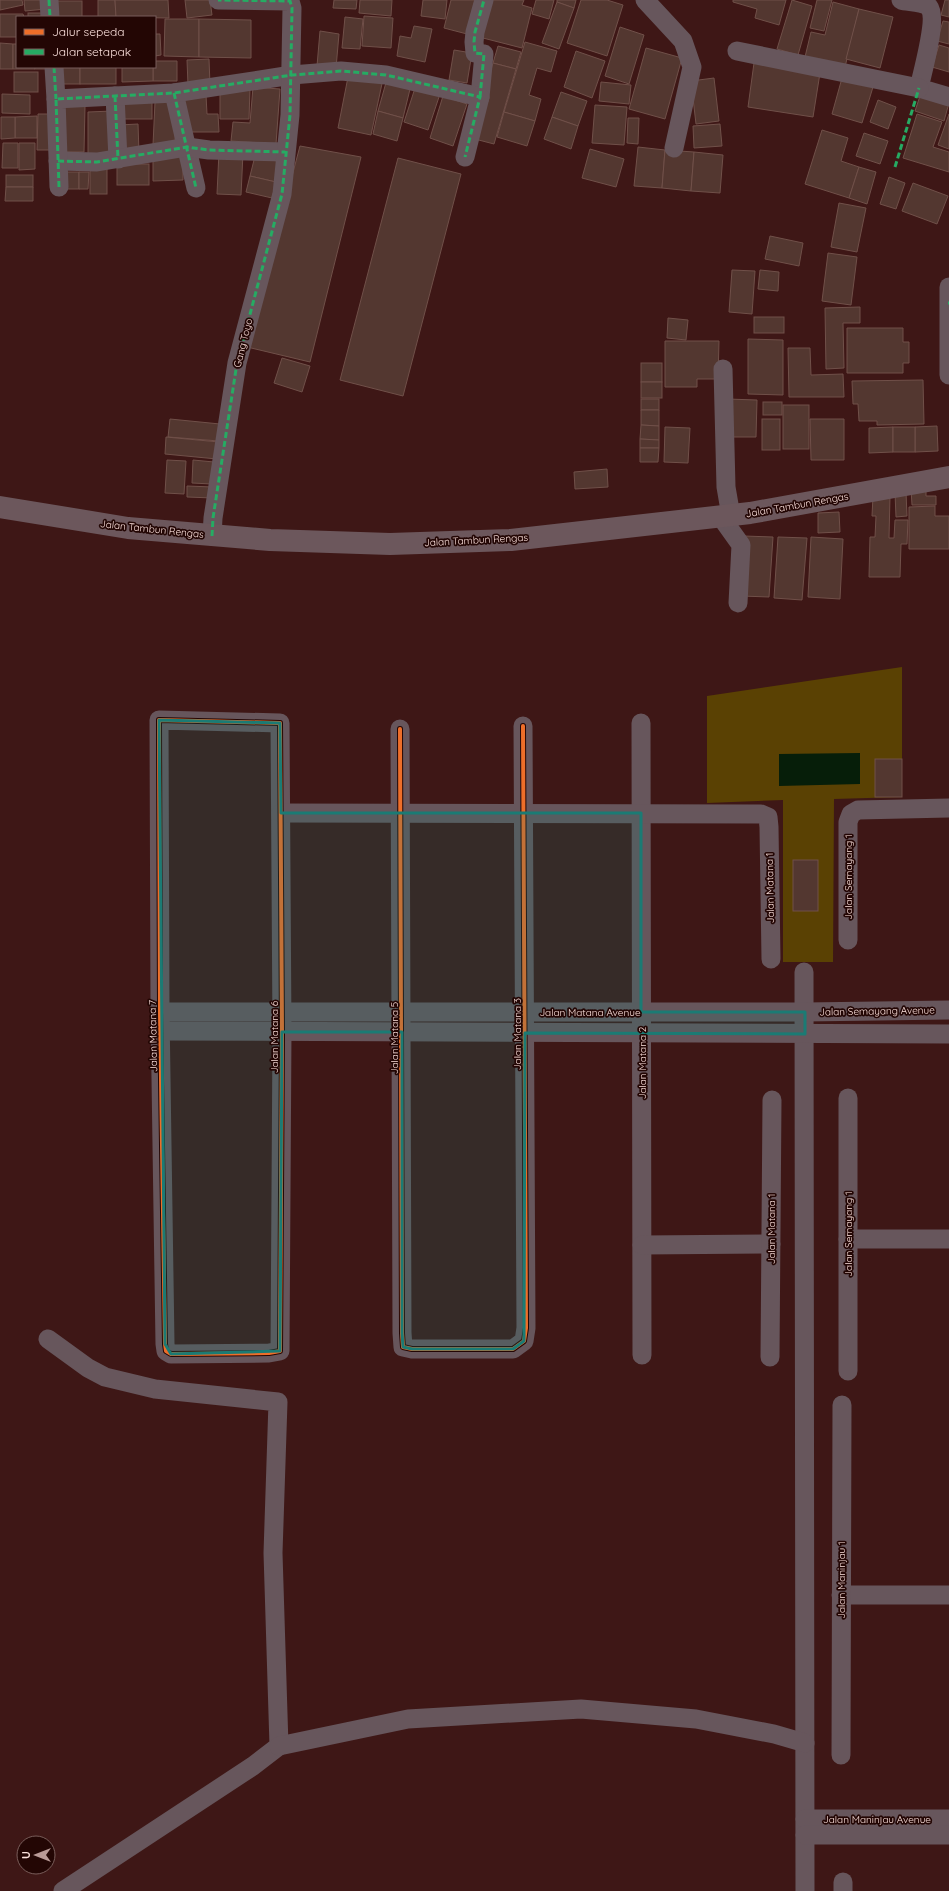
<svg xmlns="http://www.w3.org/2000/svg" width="949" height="1891" font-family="Quicksand,sans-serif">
<rect width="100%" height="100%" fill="#3e1716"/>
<polygon fill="#5a4103" points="902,667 902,797 834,799 833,962 783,962 783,800 707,803 707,696"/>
<polygon fill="#061e09" points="860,753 860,784 779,786 779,754"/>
<g fill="#533730" stroke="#705049">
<polygon points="0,0 22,0 23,5 0,10"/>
<polygon points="24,0 45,0 46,9 25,11"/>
<polygon points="98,0 115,0 116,17 98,17"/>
<polygon points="115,0 168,0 169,18 116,17"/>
<polygon points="185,0 210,0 212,15 187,18"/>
<polygon points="334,0 357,0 356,9 333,8"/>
<polygon points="360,0 392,0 391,16 359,13"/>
<polygon points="423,0 447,0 445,19 421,16"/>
<polygon points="451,0 475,0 467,34 444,28"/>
<polygon points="489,0 524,0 522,5 532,8 522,48 479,37"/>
<polygon points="536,0 554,0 549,19 532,14"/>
<polygon points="557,0 576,0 574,8 557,2"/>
<polygon points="581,0 607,0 623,5 607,56 567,43"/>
<polygon points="733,0 786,0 779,25 755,18 757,9 733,2"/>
<polygon points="792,0 812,6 798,55 777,49"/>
<polygon points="817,0 832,0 824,31 810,28"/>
<polygon points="945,0 949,0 949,17 941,15"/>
<rect x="52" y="1" width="30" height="16"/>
<polygon points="557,2 574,8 559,49 542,43"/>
<polygon points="833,2 859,9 845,67 805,57 811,32 825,35"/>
<polygon points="859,9 893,17 880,68 846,59"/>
<rect x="28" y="13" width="15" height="4"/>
<polygon points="0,14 23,14 24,17 17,17 17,37 0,37"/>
<polygon points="364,16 393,18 391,48 362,46"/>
<polygon points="345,17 363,19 360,49 342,48"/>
<polygon points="165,19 199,19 199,57 164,56"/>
<polygon points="199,19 251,20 251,58 199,57"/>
<polygon points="943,21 949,22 949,44 937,41"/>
<polygon points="414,26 432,29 425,62 397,56 400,36 411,38"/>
<polygon points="620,27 644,35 629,84 605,76"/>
<polygon points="320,31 339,34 336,68 317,66"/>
<polygon points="155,34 160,34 161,55 155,56"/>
<polygon points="525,42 557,51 551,72 537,68 529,95 541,99 535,121 504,112"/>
<polygon points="0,43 13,44 13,69 0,69"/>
<polygon points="13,44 17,44 17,67 35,67 35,69 13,69"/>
<polygon points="939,45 949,48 949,72 932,67"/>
<polygon points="498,46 521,52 516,69 493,63"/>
<polygon points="646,48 682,58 665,119 629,109"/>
<polygon points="454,50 472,53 467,83 449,80"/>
<polygon points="576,51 605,61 592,98 564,87"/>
<polygon points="209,59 210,85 188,85 187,60"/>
<polygon points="155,61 177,61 177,81 153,81 153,67 155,67"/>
<polygon points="493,63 516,69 494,144 471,138"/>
<polygon points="754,63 820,73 813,117 748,107"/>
<rect x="35" y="67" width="13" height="2"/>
<rect x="56" y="67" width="24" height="17"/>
<rect x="80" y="67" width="36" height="17"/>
<polygon points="122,67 153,67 153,81 122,82"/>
<rect x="14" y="72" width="24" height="20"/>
<polygon points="349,72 383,79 371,135 338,128"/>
<polygon points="714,78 719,121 696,124 691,81"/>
<polygon points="842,78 873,87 862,123 832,114"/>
<polygon points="387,79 411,85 403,118 378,111"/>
<polygon points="601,82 631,85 629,104 599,101"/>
<polygon points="416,85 440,94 428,130 404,122"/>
<polygon points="253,87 280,89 276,144 231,141 233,122 250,123"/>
<polygon points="220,88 250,88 249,119 220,119"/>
<polygon points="561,92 587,101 578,126 552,117"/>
<polygon points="921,93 949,103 944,121 915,111"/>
<polygon points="2,94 30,95 30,114 2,113"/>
<polygon points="183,95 206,95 207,114 218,114 219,132 184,132"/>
<polygon points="443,96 467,104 453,146 430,138"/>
<rect x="118" y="97" width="34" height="22"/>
<polygon points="878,100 896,107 888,129 870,122"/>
<polygon points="155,102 176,102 175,146 153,145"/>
<polygon points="62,105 85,106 84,152 61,152"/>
<polygon points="595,105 627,107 624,145 592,143"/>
<polygon points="113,111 113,158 88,157 88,112"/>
<polygon points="378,111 403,118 397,141 373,134"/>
<polygon points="504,112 535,121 527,146 497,137"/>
<polygon points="38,114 56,114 56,150 37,150"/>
<polygon points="917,114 942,122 933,147 949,152 949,172 903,158"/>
<polygon points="949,114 949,149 938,145"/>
<polygon points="37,116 37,138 15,138 15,117"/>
<polygon points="1,117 15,117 15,138 1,139"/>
<polygon points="552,117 578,126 571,149 544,139"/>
<polygon points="628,118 639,118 638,144 627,143"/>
<polygon points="138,124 139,153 120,153 119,125"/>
<polygon points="720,124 722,146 694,148 693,126"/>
<polygon points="822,130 848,138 841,161 859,167 849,198 805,184"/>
<polygon points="864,133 888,141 880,164 856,156"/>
<polygon points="3,143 18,143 18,168 2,168"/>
<polygon points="19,143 35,143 35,169 19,170"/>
<polygon points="300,146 361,157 310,362 247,347"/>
<polygon points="638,147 665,150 662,188 634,186"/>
<polygon points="590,149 624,159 616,187 582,178"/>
<polygon points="665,150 694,152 691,191 662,188"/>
<polygon points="219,152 243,153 241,195 217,194"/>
<polygon points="694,152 723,155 720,193 691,191"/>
<polygon points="153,155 183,155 183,180 153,181"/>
<polygon points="255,156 281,162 276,182 250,176"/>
<polygon points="398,158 461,174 403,396 340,380"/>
<rect x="117" y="164" width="32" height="21"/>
<rect x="90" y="166" width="17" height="28"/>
<polygon points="859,167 876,172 867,204 849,198"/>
<rect x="65" y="172" width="14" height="17"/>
<polygon points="79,172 89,172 88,189 79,189"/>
<rect x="6" y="175" width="27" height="12"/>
<polygon points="250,176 276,182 272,198 246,192"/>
<polygon points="889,177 905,183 896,209 880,204"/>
<polygon points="913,183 948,196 937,224 902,211"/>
<polygon points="6,187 33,187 33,201 5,201"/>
<polygon points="839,203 866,208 857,252 831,247"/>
<polygon points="770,236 803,243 799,266 765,259"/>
<polygon points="828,253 857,257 851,305 822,301"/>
<polygon points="732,270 755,271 752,314 729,312"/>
<polygon points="760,270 779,272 778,291 758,289"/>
<polygon points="860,307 860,323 843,323 844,368 826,369 825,308"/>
<rect x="754" y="317" width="30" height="16"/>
<polygon points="668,318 688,320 686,340 667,338"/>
<polygon points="847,328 903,328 903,342 909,342 909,363 903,363 903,373 847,373"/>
<polygon points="748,339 783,340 783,395 748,394"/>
<polygon points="665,341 719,341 718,379 697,379 697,387 665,387"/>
<polygon points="788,348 810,348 811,375 843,374 844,397 789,397"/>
<polygon points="282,358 310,366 302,392 274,383"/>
<rect x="641" y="363" width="21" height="19"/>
<polygon points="923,380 924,424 877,425 877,421 859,421 858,404 853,404 852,381"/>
<rect x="641" y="382" width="21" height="16"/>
<rect x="641" y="399" width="18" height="11"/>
<polygon points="727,399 757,400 756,437 727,437"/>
<rect x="763" y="402" width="19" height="13"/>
<rect x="783" y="405" width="26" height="44"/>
<polygon points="641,410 659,410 659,426 641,425"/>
<polygon points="170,419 220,424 219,441 168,437"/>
<rect x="762" y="419" width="18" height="31"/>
<polygon points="810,419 844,419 844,460 811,460"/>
<polygon points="641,425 659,426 659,440 640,439"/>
<polygon points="937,426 938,451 915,452 915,427"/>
<polygon points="665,427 690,428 688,463 664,462"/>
<polygon points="893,427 893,452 869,453 869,428"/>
<rect x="893" y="427" width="22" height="25"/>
<polygon points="166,437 219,442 217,459 165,454"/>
<polygon points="640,439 659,440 659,448 640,448"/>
<polygon points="640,448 659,448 658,462 640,462"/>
<polygon points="167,460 186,461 184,494 165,493"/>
<polygon points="193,460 214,462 212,484 192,483"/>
<polygon points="607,469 608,487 575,489 574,472"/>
<polygon points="187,486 213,487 213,498 187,497"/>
<polygon points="911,489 926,489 926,496 936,496 936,505 912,505"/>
<polygon points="906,492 907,516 896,517 895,493"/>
<polygon points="873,496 890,496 889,538 894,538 895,520 908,520 907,544 901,544 900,577 869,577 870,537 875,537 876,516 872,516"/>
<polygon points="935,506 935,516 949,516 949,549 909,549 909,507"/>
<polygon points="839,512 840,532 818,533 818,513"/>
<polygon points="744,536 773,537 769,597 741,596"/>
<polygon points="778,537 807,538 802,600 774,598"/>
<polygon points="811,537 843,539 840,599 808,597"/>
<rect x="875" y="759" width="27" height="38"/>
<rect x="793" y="860" width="25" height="51"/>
</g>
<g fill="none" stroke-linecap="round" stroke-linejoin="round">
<g stroke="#67565c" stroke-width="19">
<polyline points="49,0 50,17"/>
<polyline points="645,0 683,41 692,67 674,148"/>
<path d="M901,0C908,2 924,2 929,7C938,18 922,74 919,88L949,97"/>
<polyline points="737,51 919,88"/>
<polyline points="54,67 56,99"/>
<polyline points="174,93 196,188"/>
<polyline points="115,96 118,159"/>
<polyline points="480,97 484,54 475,53 474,42 475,32 484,0"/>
<polyline points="58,161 97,162 187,147 209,150 285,152"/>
<polyline points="59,187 56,99 174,93 292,75 341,71 386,75 480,97 465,157"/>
<polyline points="949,287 949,375"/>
<polyline points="723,369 726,487 731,516"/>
<polyline points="721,517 741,545 738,603"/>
<polyline points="212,536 213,518 237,363 282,194 290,115 292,8 290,1 218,0"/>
<polygon points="159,720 280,723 282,1032 280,1351 269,1353 171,1354 166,1351 165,1344 160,1012"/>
<polyline points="641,723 642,1355"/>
<polyline points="400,729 402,1333 403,1347 412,1349 513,1349 524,1341 526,1328 523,726"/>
<polyline points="281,813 761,814 768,817 769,827 771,959"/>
<polyline points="848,940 848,822 851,814 858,810 949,808"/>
<polyline points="804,972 805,1891"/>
<polyline points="160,1012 805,1012 949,1010"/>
<polyline points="160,1031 949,1034"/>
<polyline points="848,1098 848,1371"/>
<polyline points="848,1239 949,1239"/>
<polyline points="642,1245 771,1244"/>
<polyline points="48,1339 88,1368 105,1377 155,1389 278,1402 273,1553 279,1746 253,1766 63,1891"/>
<polyline points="770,1357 772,1100"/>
<polyline points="841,1595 949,1595"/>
<polyline points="279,1746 408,1719 581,1709 696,1719 774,1734 805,1743"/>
<polyline points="841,1755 842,1405"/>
<polyline points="805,1819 949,1819"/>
<polyline points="805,1835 949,1835"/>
<polyline points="843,1891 843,1882"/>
</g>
<polyline stroke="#6c575c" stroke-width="22" points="0,507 128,528 270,540 390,544 511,540 750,513 949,477"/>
<g stroke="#26ab63" stroke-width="3" stroke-dasharray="6 3" stroke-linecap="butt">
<polyline points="49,0 50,17"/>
<polyline points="54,67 56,99"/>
<polyline points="174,93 196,188"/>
<polyline points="115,96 118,159"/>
<polyline points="480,97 484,54 475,53 474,42 475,32 484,0"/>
<polyline points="58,161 97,162 187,147 209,150 285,152"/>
<polyline points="895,167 919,88"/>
<polyline points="59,187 56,99 174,93 292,75 341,71 386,75 480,97 465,157"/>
<polyline points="948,303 949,303"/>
<polyline points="212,536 213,518 237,363 282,194 290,115 292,8 290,1 218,0"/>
</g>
<g stroke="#230604" stroke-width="6">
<g id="cycleway">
<polygon points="159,720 280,723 282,1032 280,1351 269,1353 171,1354 166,1351 165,1344 160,1012"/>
<polyline points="400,729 402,1333 403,1347 412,1349 513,1349 524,1341 526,1328 523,726"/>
</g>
</g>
<use href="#cycleway" stroke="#ee6e29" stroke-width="4"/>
</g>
<path fill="#1b7b74" fill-opacity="0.2" stroke="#1b7b74" stroke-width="3" stroke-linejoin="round" d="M159,720L280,723L281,813H641V1012H805V1034L525,1033L524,1341L513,1349H412L403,1347L402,1333V1032H282L280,1351L171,1354L165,1344Z"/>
<g text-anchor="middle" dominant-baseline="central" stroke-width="3.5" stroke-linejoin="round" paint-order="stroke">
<g font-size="10" fill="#fbe0dc" stroke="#230604">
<text transform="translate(243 343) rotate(-76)">Gang Toyo</text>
<text transform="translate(797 505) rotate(-10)">Jalan Tambun Rengas</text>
<text transform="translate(152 529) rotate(6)">Jalan Tambun Rengas</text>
<text transform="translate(476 540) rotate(-3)">Jalan Tambun Rengas</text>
<text transform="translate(848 877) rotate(-90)">Jalan Semayang 1</text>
<text transform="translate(770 888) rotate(-91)">Jalan Matana 1</text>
<text transform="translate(877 1011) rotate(-1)">Jalan Semayang Avenue</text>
<text x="590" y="1012">Jalan Matana Avenue</text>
<text transform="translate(517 1034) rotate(-90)">Jalan Matana 3</text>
<text transform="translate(153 1036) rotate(-91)">Jalan Matana 7</text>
<text transform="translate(274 1037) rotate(-90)">Jalan Matana 6</text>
<text transform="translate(394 1038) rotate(-90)">Jalan Matana 5</text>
<text transform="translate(642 1063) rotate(-90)">Jalan Matana 2</text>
<text transform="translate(771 1229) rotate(-90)">Jalan Matana 1</text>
<text transform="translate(848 1234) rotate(-90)">Jalan Semayang 1</text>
<text transform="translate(841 1580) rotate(-90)">Jalan Maninjau 1</text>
<text x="877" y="1819">Jalan Maninjau Avenue</text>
</g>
</g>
<rect x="16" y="16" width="140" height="52" fill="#230604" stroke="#795d5a"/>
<rect x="24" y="29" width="20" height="6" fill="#ee6e29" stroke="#795d5a"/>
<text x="52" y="36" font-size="12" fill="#fbe0dc">Jalur sepeda</text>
<rect x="24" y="49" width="20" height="6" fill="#26ab63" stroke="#795d5a"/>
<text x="52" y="56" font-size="12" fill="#fbe0dc">Jalan setapak</text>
<g transform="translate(36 1855) rotate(270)"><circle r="19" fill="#230604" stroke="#795d5a"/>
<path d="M0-3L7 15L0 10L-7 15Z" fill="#b99a97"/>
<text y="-6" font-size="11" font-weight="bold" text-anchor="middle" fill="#fbe0dc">U</text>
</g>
</svg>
